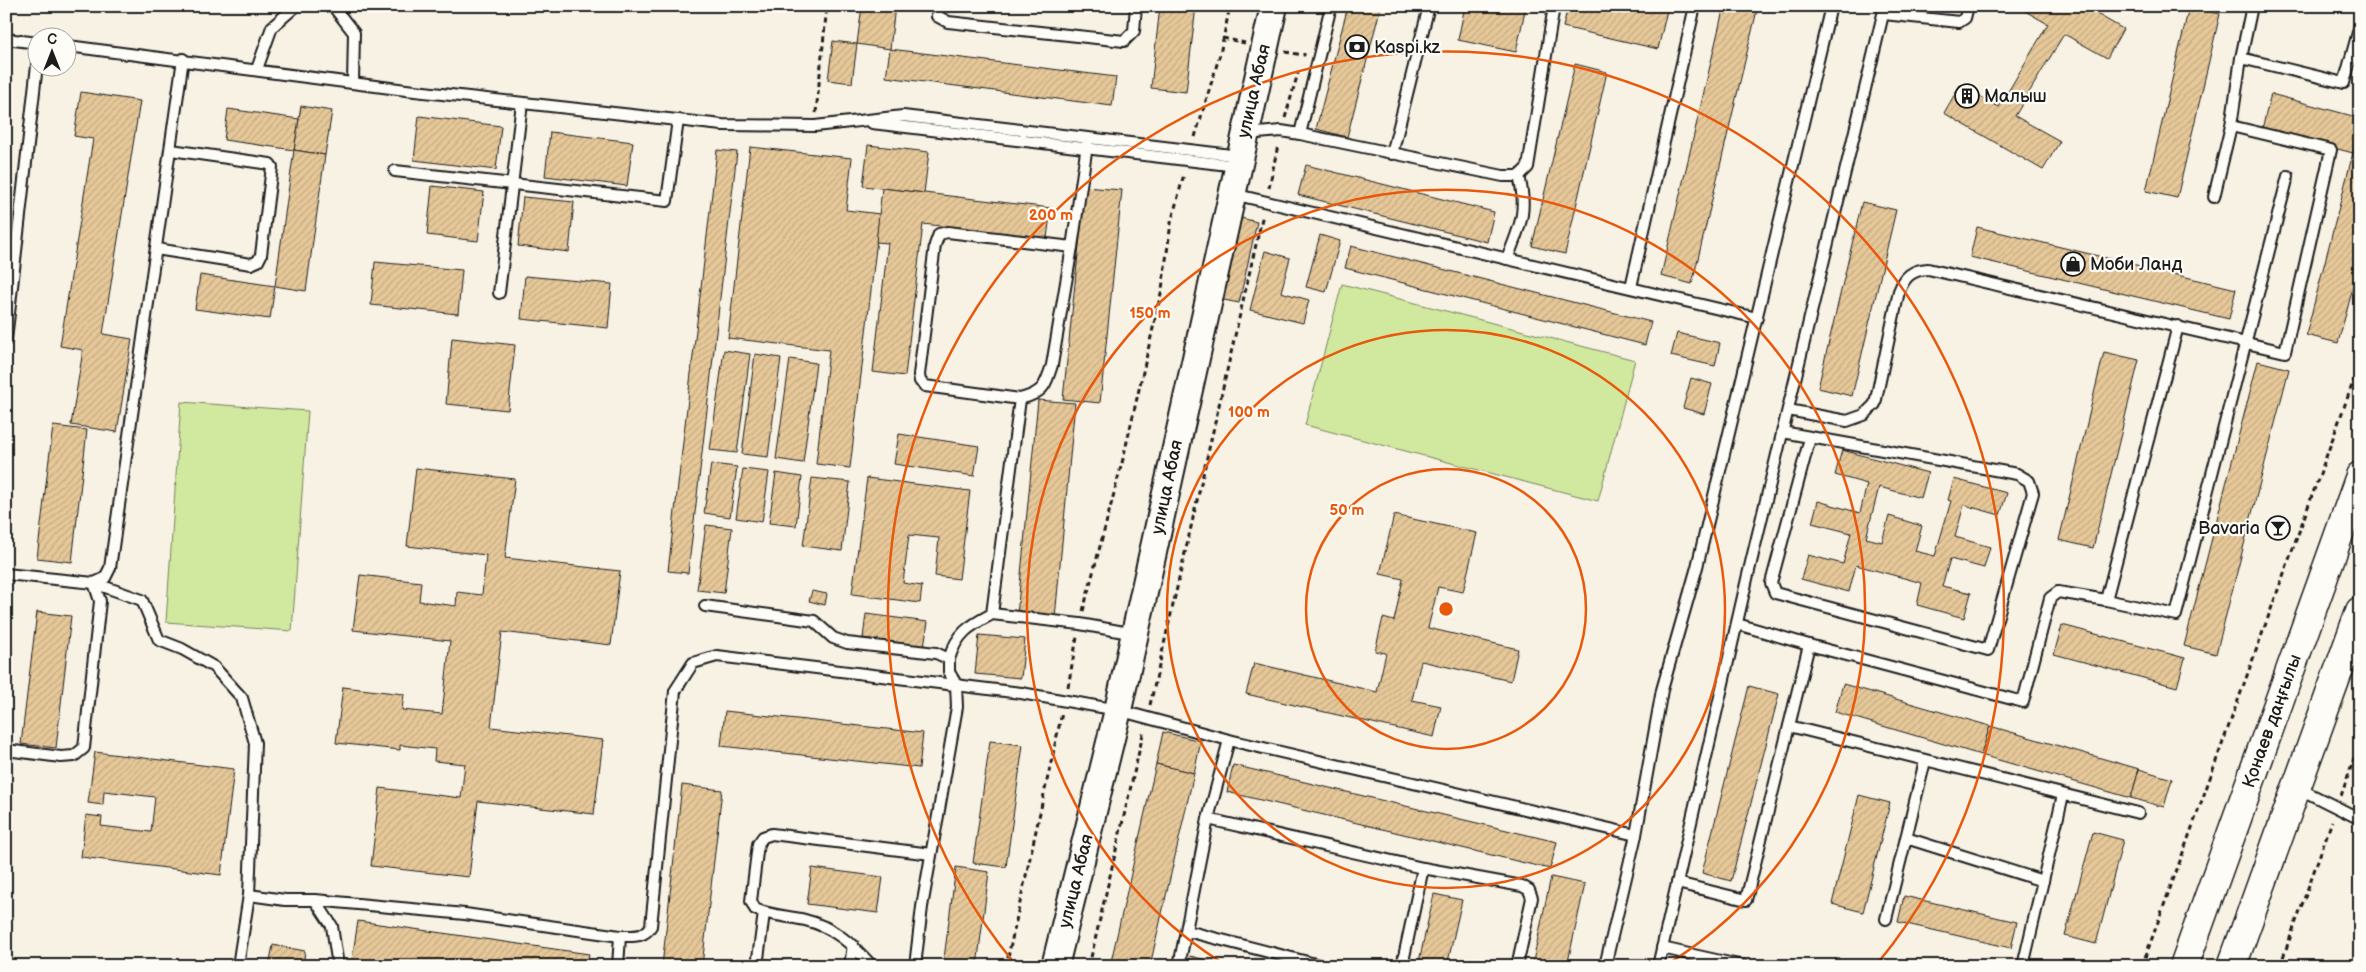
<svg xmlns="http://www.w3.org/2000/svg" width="2366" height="972" font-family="'Balsamiq Sans',sans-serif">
<defs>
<pattern id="building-hatch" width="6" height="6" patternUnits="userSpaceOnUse" patternTransform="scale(1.25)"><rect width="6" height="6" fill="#e6c899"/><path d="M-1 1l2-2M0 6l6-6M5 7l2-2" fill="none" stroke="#c5ab83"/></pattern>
</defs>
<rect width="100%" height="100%" fill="#f8f2e4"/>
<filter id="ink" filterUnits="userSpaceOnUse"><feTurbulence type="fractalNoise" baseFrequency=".02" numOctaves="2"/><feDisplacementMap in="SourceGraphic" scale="10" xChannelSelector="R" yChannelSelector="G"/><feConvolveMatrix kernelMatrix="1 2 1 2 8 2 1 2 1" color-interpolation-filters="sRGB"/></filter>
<g filter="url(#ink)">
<g fill="#d0e99f" stroke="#76825e">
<polygon points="1342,284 1635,360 1598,501 1305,425"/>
<polygon points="181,402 308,411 292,631 166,622"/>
</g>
<g fill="url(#building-hatch)" stroke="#1c1c1c">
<polygon points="862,6 895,6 890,49 857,44"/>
<polygon points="1160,6 1196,6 1186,92 1151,88"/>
<polygon points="1348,6 1381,6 1347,137 1316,129"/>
<polygon points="1465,6 1526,6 1516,52 1458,40"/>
<polygon points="1568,6 1668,6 1658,49 1563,27"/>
<polygon points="1724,6 1758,6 1692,284 1661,276"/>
<polygon points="2016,6 2083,6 2123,29 2107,58 2064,34 2015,116 2060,141 2043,170 1944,113 1960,85 1999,107 2048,24"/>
<polygon points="2189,7 2220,14 2177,198 2146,191"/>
<polygon points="833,41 857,44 852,83 828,80"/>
<polygon points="890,49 1116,77 1112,106 886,77"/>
<polygon points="1575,64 1607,72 1565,254 1532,246"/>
<polygon points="81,92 140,101 103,334 132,339 117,432 71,425 83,350 60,346 93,139 74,136"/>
<polygon points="2271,94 2360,118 2353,153 2262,129"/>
<polygon points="301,106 332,111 325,155 294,150"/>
<polygon points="228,109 299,119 294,150 224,140"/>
<polygon points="419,116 501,126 496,170 414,160"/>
<polygon points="550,132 633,142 627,186 545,176"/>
<polygon points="868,145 929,152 924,193 863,186"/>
<polygon points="750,147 852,158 846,210 880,214 850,468 816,464 829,350 728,338"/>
<polygon points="294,150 325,155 306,291 275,286"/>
<polygon points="717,150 737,152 688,573 668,571"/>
<polygon points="2353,153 2360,154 2360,262 2338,343 2306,335"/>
<polygon points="1306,165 1494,212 1487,242 1298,195"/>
<polygon points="432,186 484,192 478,241 427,235"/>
<polygon points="1085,187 1122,190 1100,403 1063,399"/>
<polygon points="882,188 1051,208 1047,238 923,224 905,376 873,372 888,243 876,242"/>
<polygon points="523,197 574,202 569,252 518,246"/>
<polygon points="1862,202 1896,210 1852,396 1818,388"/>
<polygon points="1237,217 1257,222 1239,303 1219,299"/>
<polygon points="1977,227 2236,289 2229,319 1970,257"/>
<polygon points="1320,235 1340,241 1326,292 1306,287"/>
<polygon points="1351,246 1651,322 1645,345 1345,268"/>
<polygon points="1265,251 1290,258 1281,292 1309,300 1303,323 1250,310"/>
<polygon points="375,262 462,270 458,314 371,305"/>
<polygon points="200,275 275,286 270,319 195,309"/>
<polygon points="525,276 612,284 608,328 521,319"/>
<polygon points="1677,333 1720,343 1715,366 1671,356"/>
<polygon points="452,338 515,345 508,410 446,404"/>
<polygon points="724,350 750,354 737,453 710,450"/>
<polygon points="2104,352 2139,360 2093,548 2059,540"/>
<polygon points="755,354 781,358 768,457 742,454"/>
<polygon points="790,359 816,363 803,463 776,459"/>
<polygon points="2258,361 2289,369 2216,654 2184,646"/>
<polygon points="1691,378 1712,384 1704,414 1683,408"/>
<polygon points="1038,400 1075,403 1055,618 1017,615"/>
<polygon points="53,426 87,430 72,562 37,558"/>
<polygon points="899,434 979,446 974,476 894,464"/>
<polygon points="1842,450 1928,473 1921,498 1879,487 1866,538 1882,542 1889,516 1922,526 1915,551 1935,556 1951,501 1948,500 1954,479 2007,493 2000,515 1964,505 1955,537 1990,547 1984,568 1950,559 1942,586 1971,593 1964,618 1917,605 1922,583 1856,565 1849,592 1801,579 1808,555 1843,564 1851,533 1812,523 1818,501 1860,513 1867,484 1835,475"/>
<polygon points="711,464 737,467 730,517 704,513"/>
<polygon points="416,468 515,479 505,558 620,571 611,645 502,632 491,727 603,740 594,814 478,801 469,877 371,866 380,788 461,798 465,764 434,761 435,749 400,745 400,750 336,743 343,687 404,694 402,710 442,714 450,641 353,630 360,575 421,582 419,601 456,606 457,592 482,595 486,555 407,546"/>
<polygon points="743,469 769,472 762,522 736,518"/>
<polygon points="776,473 802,477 796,526 769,523"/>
<polygon points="812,478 850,482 842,551 803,546"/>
<polygon points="867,478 970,491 959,579 935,576 939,538 909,535 903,583 922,586 920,603 852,594"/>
<polygon points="1394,515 1477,533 1463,592 1438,587 1428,628 1518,649 1511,681 1421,661 1412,700 1441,706 1434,737 1246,694 1254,663 1377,692 1386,653 1375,651 1383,618 1394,621 1403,579 1380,574"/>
<polygon points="706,525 732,528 724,593 697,590"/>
<polygon points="812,591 827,594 825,605 809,601"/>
<polygon points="37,612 71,616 56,748 21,744"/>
<polygon points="866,614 928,622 924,646 863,638"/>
<polygon points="2062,625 2185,658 2177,687 2054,654"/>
<polygon points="979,635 1025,639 1021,678 975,674"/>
<polygon points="1843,684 1990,726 1981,755 1835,712"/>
<polygon points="1749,686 1779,694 1731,881 1702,873"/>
<polygon points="725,711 923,733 919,768 721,746"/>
<polygon points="1990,726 2139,769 2131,798 1981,755"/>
<polygon points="1163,732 1201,741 1194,773 1156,764"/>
<polygon points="990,741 1023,745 1006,867 973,863"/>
<polygon points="95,752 234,769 221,875 81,857 86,815 102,817 101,826 151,832 155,797 104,791 103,805 88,803"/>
<polygon points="1156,764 1194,773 1150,966 1110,966"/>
<polygon points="1233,765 1557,842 1550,869 1227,792"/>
<polygon points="2139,769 2172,779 2164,807 2131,798"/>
<polygon points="682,785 722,790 702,966 662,966"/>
<polygon points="1859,795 1890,803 1863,912 1832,904"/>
<polygon points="2093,832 2123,840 2096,944 2065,936"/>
<polygon points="956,867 989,872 977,966 943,966"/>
<polygon points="812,868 883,877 878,913 807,904"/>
<polygon points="1551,877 1585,884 1567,966 1532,966"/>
<polygon points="1434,894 1462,900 1447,966 1418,966"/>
<polygon points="1904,896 2017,922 2011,948 1898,922"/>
<polygon points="358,921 589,954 587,966 351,966"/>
<polygon points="273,945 305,951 303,966 269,966"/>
<polygon points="1190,956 1230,966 1188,966"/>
<polygon points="765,959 811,964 811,966 764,966"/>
</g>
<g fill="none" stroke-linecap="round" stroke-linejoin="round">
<g stroke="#1c1c1c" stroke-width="14">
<g id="service">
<polyline points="333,6 354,33 353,83"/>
<polyline points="938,6 937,16 948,22 1124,41 1134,31 1136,6"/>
<polyline points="1884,14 1959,22 1965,18 1968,6"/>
<polyline points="6,39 38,43"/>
<polyline points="68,46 406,90 722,125 815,126 903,116 1240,156"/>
<polyline points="2241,58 2344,83 2360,25"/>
<polyline points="257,69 272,27 296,6"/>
<polyline points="872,123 1237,166"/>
<polyline points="1246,134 1281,131 1300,134 1331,6"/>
<polyline points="1300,134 1503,176 1519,176 1528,167 1554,6"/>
<polyline points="1392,154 1429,6"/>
<polyline points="395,171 667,201 678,120"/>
<polyline points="1233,194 1757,318"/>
<polyline points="2214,197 2231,126 2241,58 2252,6"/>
<polyline points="156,249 251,264 258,261 261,255 272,167 270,164 171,150"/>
<path d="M1507,259C1520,226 1528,212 1519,176"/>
<polyline points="1631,287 1695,6"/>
<polyline points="499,293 522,103"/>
<polyline points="6,340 38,56"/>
<polyline points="1020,399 925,386 920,381 919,375 935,245 939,234 948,232 1072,247"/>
<path d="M1788,410L1847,421L1864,415L1875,404L1899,291C1905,276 1912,270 1928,269L2285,352L2331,150L2231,126"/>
<polyline points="1782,432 2017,474 2029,481 2033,493 1988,650 1775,593 1771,583 1810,438"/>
<polyline points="6,574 94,583 105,578 110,568 183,59"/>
<polyline points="2106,600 2178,326"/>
<polyline points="705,606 814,621 833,638 847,643 936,653 949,659 949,672 956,684 957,707 922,907 915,966"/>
<polyline points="992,614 1080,624 1135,634"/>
<polyline points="1737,624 1809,645 2023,702 2050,598 2058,592 2106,600 2176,615 2288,176"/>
<path d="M949,659C957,633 969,626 992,614L1020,399C1043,393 1045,387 1052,365L1072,247L1088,138"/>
<polyline points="1789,726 2138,813"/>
<polyline points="6,750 61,757 74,756 84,748 100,601 94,583 142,600 159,640 182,649 214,667 242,698 255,743 249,895"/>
<polyline points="2298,788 2360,819"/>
<polyline points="1208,819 1423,868 1522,886 1529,890 1532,898 1517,966"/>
<polyline points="1906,838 2043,881"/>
<polyline points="1677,883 1746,900 1809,645"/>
<polyline points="315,900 332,926 338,966"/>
<polyline points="1886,919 1925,761"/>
<polyline points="1187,931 1323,966"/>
<polyline points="1662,948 1743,966"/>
<path d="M238,966L249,895L285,900H315L465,914L620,936C633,936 644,938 651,926L675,691L693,663L717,656L1021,693L1118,710L1229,740L1636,835"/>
<polyline points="618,966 620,936"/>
<polyline points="757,966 764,913"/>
<polyline points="850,966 853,945"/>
<path d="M872,966C853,945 834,927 805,920C788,916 771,916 755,909L751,901L758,844L763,837L772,834L931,854"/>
<polyline points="1179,966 1208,819 1229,740"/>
<polyline points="1402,966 1423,868"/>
<polyline points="1605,966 1636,835 1662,690 1697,567 1831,6"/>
<polyline points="1658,966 1747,579 1885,6"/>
<polyline points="2023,966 2063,795"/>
</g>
</g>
<g stroke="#1c1c1c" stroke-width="30">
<polyline id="tertiary" points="1055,966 1118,710 1274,6"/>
</g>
<g stroke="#1c1c1c" stroke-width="31">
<g id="secondary">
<polyline points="2184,966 2360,476"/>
<polyline points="2232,966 2360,611"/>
</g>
</g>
<g stroke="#1c1c1c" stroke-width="3" stroke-dasharray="5 4" stroke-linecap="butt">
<polyline points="1223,38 1245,43"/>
<polyline points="1285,52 1304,55 1304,53"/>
<polyline points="816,113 827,6"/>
<polyline points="1285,118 1298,73"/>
<polyline points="1195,137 1220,54 1230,6"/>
<polyline points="1269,188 1278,145"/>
<polyline points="1083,611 1123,459 1162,289 1171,223 1184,174"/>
<polyline points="1068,687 1077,637"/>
<polyline points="1150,705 1263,214"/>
<polyline points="2341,796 2360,741"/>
<polyline points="1006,966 1062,713"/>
<polyline points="1089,966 1144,730"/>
<polyline points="2142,966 2360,363"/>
<polyline points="2280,966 2332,821"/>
</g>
<use href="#service" stroke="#fdfcf7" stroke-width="10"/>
<use href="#tertiary" stroke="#fdfcf7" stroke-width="26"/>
<use href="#secondary" stroke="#fdfcf7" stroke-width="28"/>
</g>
</g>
<g fill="none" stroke="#e8590c" stroke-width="2.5">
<circle cx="1446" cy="609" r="140"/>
<circle cx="1446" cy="609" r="279"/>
<path d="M1224 964A419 419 0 1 1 1668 964"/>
<path d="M1015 964A558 558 0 1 1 1877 964"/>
</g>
<defs>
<g id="bank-ring" transform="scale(1.25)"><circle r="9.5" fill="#fdfcf7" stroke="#1c1c1c" stroke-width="1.5"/><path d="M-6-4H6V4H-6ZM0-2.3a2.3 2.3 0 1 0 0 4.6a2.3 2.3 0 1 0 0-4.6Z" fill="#1c1c1c"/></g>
<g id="building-ring" transform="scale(1.25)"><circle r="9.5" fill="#fdfcf7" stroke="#1c1c1c" stroke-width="1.5"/><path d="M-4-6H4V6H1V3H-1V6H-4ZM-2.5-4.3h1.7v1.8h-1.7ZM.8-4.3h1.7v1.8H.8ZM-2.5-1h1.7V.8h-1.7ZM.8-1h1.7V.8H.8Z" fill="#1c1c1c"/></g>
<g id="shop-ring" transform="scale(1.25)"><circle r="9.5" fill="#fdfcf7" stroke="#1c1c1c" stroke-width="1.5"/><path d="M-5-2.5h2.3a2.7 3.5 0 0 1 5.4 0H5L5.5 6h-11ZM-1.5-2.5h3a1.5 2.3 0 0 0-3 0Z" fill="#1c1c1c"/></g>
<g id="bar-ring" transform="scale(1.25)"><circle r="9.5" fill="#fdfcf7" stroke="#1c1c1c" stroke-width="1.5"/><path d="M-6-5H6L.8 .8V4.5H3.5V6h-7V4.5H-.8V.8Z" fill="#1c1c1c"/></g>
</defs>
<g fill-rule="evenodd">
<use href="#bank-ring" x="1357" y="47"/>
<use href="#building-ring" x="1967" y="96"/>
<use href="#shop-ring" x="2073" y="264"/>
<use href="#bar-ring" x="2278" y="528"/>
</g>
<g text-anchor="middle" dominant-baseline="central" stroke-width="4.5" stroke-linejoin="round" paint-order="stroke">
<g font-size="18" fill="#1c1c1c" stroke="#fdfcf7" text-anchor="start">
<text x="1374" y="47">Kaspi.kz</text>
<text x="1984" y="96">Малыш</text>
<text x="2090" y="264">Моби Ланд</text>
<text x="2260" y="528" text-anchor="end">Bavaria</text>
</g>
<g font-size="18" fill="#1c1c1c" stroke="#fdfcf7">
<text transform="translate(1254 91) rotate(-77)">улица Абая</text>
<text transform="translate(1167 487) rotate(-78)">улица Абая</text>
<text transform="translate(2272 721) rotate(-70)">Қонаев даңғылы</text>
<text transform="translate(1076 881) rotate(-76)">улица Абая</text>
</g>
</g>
<circle cx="1446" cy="609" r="8" fill="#e8590c" stroke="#fdfcf7" stroke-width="2.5"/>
<g font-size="15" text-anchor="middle" font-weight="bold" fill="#e8590c" stroke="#fdfcf7" stroke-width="4.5" stroke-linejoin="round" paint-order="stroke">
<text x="1051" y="220">200 m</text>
<text x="1150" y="318">150 m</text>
<text x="1249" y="417">100 m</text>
<text x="1347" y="515">50 m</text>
</g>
<rect width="2366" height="972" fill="none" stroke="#fdfcf7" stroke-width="25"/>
<rect x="12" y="12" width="2341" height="947" fill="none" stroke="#1c1c1c" stroke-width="2" filter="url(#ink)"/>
<g transform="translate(52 52)"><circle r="24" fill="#fdfcf7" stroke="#a3a29f"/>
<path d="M0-4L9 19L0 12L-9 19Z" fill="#1c1c1c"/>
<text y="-8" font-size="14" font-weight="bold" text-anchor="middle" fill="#1c1c1c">С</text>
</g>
</svg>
